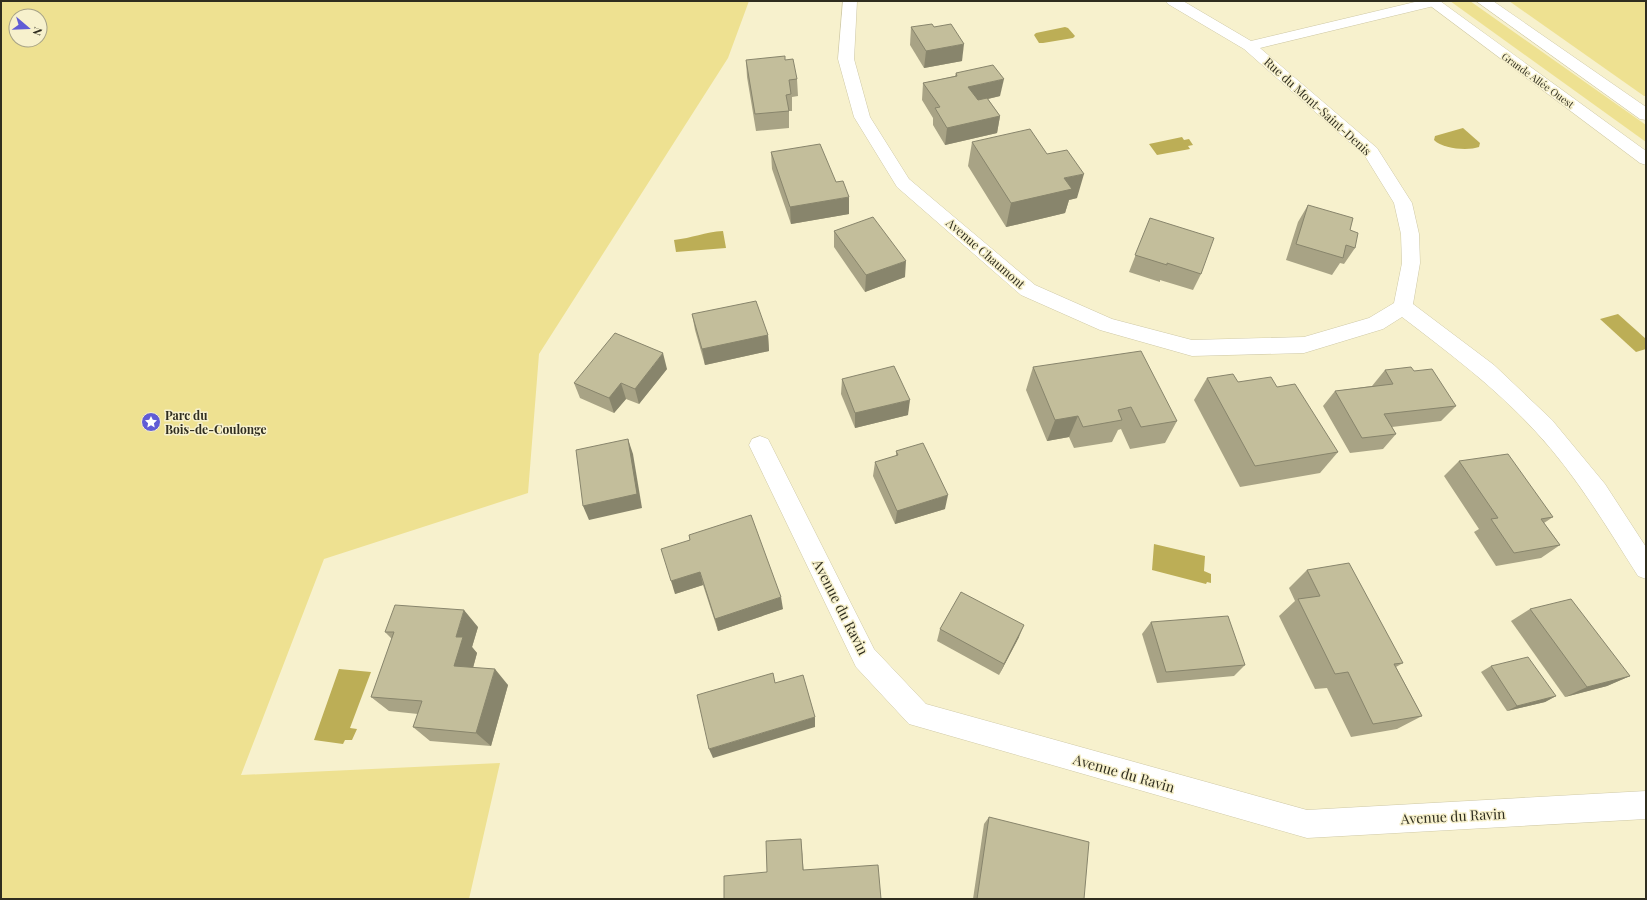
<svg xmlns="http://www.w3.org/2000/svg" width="1647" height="900" font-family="'Playfair Display',serif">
<rect width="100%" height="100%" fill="#f7f1cd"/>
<g fill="#eee191" fill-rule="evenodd">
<path d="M1,1H749L728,58L539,354L528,493L324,559L241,775L500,763L469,899H1ZM16,16H40V40H16Z"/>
<polygon points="1450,1 1470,1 1646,125 1646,142"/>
<polygon points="1509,1 1646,1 1646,96 1644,96"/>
</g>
<g fill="#bcae56">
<polygon points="1065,27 1068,28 1075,36 1073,38 1043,43 1039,43 1034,35 1036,33"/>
<path d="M1463,128L1480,143L1479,147C1468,151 1443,149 1434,140L1435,136Z"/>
<polygon points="1182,137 1184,140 1189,139 1193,145 1188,146 1190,149 1157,155 1149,144"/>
<path d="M723,231L726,248L676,252L674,240C692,238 705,232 723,231Z"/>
<polygon points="1618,314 1646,339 1646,349 1636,352 1600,319"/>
<polygon points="1154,544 1205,556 1204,571 1211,574 1211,583 1207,582 1206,584 1152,570"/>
<polygon points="339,669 371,672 350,728 357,729 352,740 345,740 343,744 314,740"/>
</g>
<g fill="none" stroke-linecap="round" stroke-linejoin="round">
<g stroke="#cfc9a6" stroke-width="1">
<g id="minor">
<path d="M843,1H857L854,59L870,117L909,179L1035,285L1112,319L1192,340L1304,337L1369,318L1394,303L1402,263L1401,234L1394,203L1365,156L1244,49L1168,4L1166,1H1183L1251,41L1419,1H1440L1438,5L1260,48L1377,148L1412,203L1419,234L1420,263L1413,304L1494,365L1552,420L1605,484L1646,547V579L1638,576C1606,526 1576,475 1536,432C1496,388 1449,353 1402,317L1383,329L1304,353L1192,356L1100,330L1021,295L897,187L854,117L838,59Z"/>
<polygon points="760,436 768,439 874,649 926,704 1307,810 1646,791 1646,819 1307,838 909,724 856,667 749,445 752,439"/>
</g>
</g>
<g stroke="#cfc9a6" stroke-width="1">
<g id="major">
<polygon points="1424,1 1440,1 1646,151 1646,165 1640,163"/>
<polygon points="1476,1 1493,1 1646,107 1646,120 1640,119"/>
</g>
</g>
<use href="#minor" fill="#fff" fill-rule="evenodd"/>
<use href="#major" fill="#fff" fill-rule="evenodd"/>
</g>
<g fill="#a8a385">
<polygon points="911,27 934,27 962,61 924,68 910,45"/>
<polygon points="746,60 785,60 797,79 798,96 792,97 792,111 789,111 789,128 756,131 747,77"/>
<polygon points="956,73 1000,96 988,99 1000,116 997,133 945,145 933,125 933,118 922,100 923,83 955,76"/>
<polygon points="972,142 1077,198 1069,200 1065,213 1006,227 968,166"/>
<polygon points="771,152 849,214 791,224 772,169"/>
<polygon points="1308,205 1350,230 1355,248 1344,264 1340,263 1332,275 1286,260 1298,222"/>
<polygon points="1150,218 1201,274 1193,290 1160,280 1160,282 1129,272"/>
<polygon points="834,231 905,277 865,292 834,247"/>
<polygon points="692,314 768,335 769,351 705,365 695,330"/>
<polygon points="1033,367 1177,421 1165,443 1130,449 1121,429 1118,430 1112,442 1074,448 1069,437 1047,441 1026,390"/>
<polygon points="667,369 639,404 626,399 614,413 580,398 574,383"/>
<polygon points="1385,370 1414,371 1456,406 1441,421 1392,427 1396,434 1383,449 1350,453 1323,406 1335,391 1372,386"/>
<polygon points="1207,378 1277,387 1338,452 1320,473 1240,487 1194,400"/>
<polygon points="842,379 908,415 855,428 841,394"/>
<polygon points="896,451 945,509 895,524 873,476 875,462 896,456"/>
<polygon points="1459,461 1553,517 1544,523 1560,545 1541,558 1496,566 1474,532 1479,529 1444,476"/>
<polygon points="689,535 783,609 718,631 703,585 675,594 690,540"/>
<polygon points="1307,570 1403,663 1396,667 1422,716 1397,729 1351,737 1327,688 1315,689 1279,616 1295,601 1289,588"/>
<polygon points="1530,609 1630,676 1607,686 1565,697 1511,621"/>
<polygon points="1151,622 1245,665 1234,676 1157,683 1142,634"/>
<polygon points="478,627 472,647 477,653 473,668 508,685 491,746 430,741 413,727 418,714 389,711 371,697 392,639 385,632"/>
<polygon points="940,629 1019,637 999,675 937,641"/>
<polygon points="1491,666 1556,696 1545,702 1507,711 1481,672"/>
<polygon points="989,817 1084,899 973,899 984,824"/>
</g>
<g fill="#88856c">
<polygon points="964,44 962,61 924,68 926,51"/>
<polygon points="1004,79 1000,96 966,104 968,87"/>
<polygon points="1000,116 997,133 945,145 947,128"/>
<polygon points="1084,174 1077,198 1069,200 1065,213 1006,227 1011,203 1064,178"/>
<polygon points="849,197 849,214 791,224 790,207"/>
<polygon points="906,261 905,277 865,292 866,275"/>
<polygon points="768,335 769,351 705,365 702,349"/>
<polygon points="663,353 667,369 639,404 635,389"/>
<polygon points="621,383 626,399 614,413 609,398"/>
<polygon points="910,400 908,415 855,428 855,413"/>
<polygon points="1078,416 1069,437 1047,441 1055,420"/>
<polygon points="628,439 633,454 642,508 589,520 583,506"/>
<polygon points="948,495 945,509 895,524 897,511"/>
<polygon points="700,572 703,585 675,594 671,581"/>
<polygon points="781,597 783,609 718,631 715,619"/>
<polygon points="464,610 478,627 472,647 477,653 469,682 454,666 456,637"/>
<polygon points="1024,625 1019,637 999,675 1004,664"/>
<polygon points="495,669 508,685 491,746 476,733"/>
<polygon points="1630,676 1607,686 1565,697 1587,687"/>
<polygon points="1556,696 1545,702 1507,711 1517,706"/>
<polygon points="815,717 815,727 713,758 709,749"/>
<polygon points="801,839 802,849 804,878 803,870"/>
</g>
<g fill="#c3be9b" stroke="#88856c">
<polygon points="932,24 934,27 951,24 964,44 926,51 911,27"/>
<polygon points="785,56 785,60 793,59 797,79 789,80 791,94 786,95 789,111 755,114 746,60"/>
<polygon points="993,65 1004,79 968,87 978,100 987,98 1000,116 947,128 935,108 940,107 923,83 957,76 956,73"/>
<polygon points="1030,129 1047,154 1067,150 1084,174 1064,178 1072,189 1011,203 972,142"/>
<polygon points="820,144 836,182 843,181 849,197 790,207 771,152"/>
<polygon points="1308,205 1353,218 1350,230 1358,233 1355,248 1346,245 1343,258 1296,244"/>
<polygon points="873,217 906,261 866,275 834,231"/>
<polygon points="1150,218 1214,238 1201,274 1167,263 1167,265 1135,255"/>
<polygon points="756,301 768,335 702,349 692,314"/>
<polygon points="615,333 663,353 635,389 621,383 609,398 574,383"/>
<polygon points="1141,351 1177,421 1141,427 1131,407 1118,410 1122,420 1083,427 1078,416 1055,420 1033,367"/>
<polygon points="894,366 910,400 855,413 842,379"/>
<polygon points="1411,367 1414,371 1432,369 1456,406 1384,414 1396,434 1362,438 1335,391 1393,384 1385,370"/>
<polygon points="1233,374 1238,382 1271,377 1277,387 1295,384 1338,452 1255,466 1207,378"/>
<polygon points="628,439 637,494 583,506 576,450"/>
<polygon points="923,443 948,495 897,511 875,462 898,455 896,451"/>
<polygon points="1508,454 1553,517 1541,519 1560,545 1514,553 1491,519 1498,518 1459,461"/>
<polygon points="751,515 781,597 715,619 700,572 671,581 661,549 690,540 689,535"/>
<polygon points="1349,563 1403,663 1394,664 1422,716 1373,724 1348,672 1335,674 1298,599 1320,596 1307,570"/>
<polygon points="961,592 1024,625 1004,664 940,629"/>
<polygon points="1571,599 1630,676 1587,687 1530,609"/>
<polygon points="395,605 464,610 456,637 463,637 454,666 495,669 476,733 413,727 422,701 371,697 394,632 385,632"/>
<polygon points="1228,616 1245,665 1166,672 1151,622"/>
<polygon points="1528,657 1556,696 1517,706 1491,666"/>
<polygon points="773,673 775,683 803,675 815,717 709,749 697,695"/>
<polygon points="989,817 1089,842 1084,899 977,899"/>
<polygon points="801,839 803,870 878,865 881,899 724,899 724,876 767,872 766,841"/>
</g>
<defs>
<g id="sight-disc" transform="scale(1)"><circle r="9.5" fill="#605cd5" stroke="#f7f1cd"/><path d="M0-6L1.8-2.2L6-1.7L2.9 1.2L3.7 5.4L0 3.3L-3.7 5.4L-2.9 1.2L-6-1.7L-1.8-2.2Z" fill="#fff"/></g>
</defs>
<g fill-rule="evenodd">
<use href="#sight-disc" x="151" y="422"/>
</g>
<g text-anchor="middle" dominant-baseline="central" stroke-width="3" stroke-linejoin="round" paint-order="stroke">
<g font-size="10" fill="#2f2d1f" stroke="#f7f1cd">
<text transform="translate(1538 80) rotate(36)">Grande Allée Ouest</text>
</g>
<g font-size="12" fill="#2f2d1f" stroke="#f7f1cd">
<text transform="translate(1318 106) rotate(42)">Rue du Mont-Saint-Denis</text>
<text transform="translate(986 253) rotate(41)">Avenue Chaumont</text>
</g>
<g font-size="12" font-weight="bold" fill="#2f2d1f" stroke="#f7f1cd" text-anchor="start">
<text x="165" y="415">Parc du<tspan x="165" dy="14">Bois-de-Coulonge</tspan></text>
</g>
<g font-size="14" fill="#2f2d1f" stroke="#f7f1cd">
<text transform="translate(841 607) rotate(63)">Avenue du Ravin</text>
<text transform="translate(1124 773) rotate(16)">Avenue du Ravin</text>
<text transform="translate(1453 816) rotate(-3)">Avenue du Ravin</text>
</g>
</g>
<rect width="1647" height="900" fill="none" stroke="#2f2d1f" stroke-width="4"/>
<g transform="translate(28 28) rotate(109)"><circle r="19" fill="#f7f1cd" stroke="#a7a387"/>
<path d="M0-3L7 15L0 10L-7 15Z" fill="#605cd5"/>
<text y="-6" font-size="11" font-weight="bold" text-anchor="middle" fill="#2f2d1f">N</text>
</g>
</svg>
